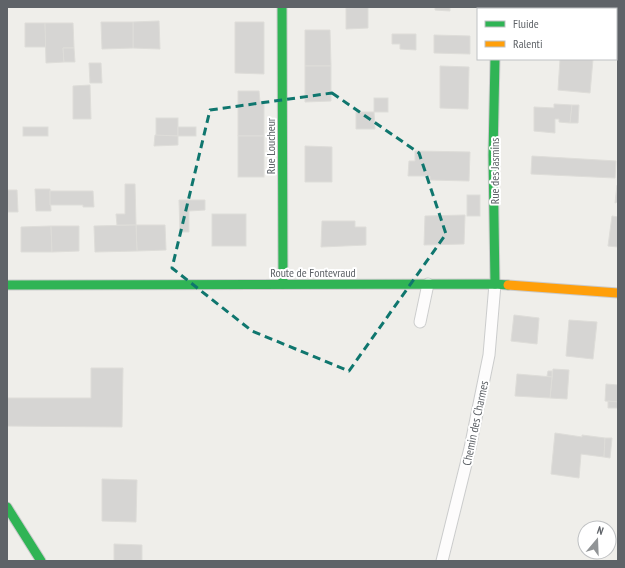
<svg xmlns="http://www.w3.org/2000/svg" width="625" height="568" font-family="'PT Sans Narrow',sans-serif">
<rect width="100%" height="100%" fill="#efeeea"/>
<g fill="#d6d5d3" stroke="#deddd9">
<polygon points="368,7 368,28 346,29 346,8"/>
<polygon points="435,7 450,7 450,11 435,10"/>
<polygon points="550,7 587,8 587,7 606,7 606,9 550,9"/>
<polygon points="159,21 160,49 133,48 133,22"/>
<polygon points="101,22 133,22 133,48 102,49"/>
<polygon points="235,22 264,22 264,74 235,73"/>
<polygon points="25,23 45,23 46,47 25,47"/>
<polygon points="45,23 73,23 74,48 63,48 64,62 46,63"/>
<polygon points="305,30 330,30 331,66 305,66"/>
<polygon points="392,34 416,34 416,50 400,49 400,44 392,44"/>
<polygon points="434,35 470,36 470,54 434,53"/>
<polygon points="63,48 74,48 75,62 64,62"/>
<polygon points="560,59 593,59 590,93 558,90"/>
<polygon points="89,63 101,63 102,83 90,83"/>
<polygon points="305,66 331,66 331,101 305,102"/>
<polygon points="440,66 469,67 468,109 440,108"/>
<polygon points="90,85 91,119 73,119 73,86"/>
<polygon points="238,91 259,91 260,102 264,102 264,136 238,136"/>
<rect x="374" y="98" width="14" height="14"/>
<polygon points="554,104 572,105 570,123 559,122 559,119 555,119 555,133 534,131 534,107 554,108"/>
<polygon points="572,105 579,105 578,123 570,123"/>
<polygon points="356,112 374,112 375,129 356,129"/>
<rect x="156" y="118" width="22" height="18"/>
<rect x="23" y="127" width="25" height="9"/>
<rect x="178" y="127" width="18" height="9"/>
<polygon points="155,135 178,136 178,145 154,146"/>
<rect x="238" y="136" width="26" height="41"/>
<polygon points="305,146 332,147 332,182 305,182"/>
<polygon points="415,151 470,152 469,181 430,180 430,176 408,176 409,161 415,161"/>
<polygon points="532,156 616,161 615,178 531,174"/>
<polygon points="125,184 135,184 136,225 117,225 116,214 125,214"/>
<polygon points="617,185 618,185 618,202 615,203"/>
<polygon points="35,189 50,189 51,211 36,211"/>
<polygon points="7,190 17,190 18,212 8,212"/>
<polygon points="50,191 93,191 94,207 83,207 83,205 50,205"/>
<rect x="467" y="195" width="13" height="21"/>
<polygon points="179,200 205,200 205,210 189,211 189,232 180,232"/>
<rect x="212" y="214" width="34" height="32"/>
<polygon points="465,215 464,244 424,245 425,216"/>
<polygon points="612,216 618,217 618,247 608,246"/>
<polygon points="322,221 355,221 355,227 366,227 366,245 321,247"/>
<polygon points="136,225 165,225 166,250 137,251"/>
<polygon points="136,225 137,251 95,252 94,226"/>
<polygon points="51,226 52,252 21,252 21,227"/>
<polygon points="51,226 79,226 79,251 52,252"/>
<polygon points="514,315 539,318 537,344 511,341"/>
<polygon points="569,320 597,322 593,359 566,356"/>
<polygon points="91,368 123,368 122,427 7,426 7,398 91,398"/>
<polygon points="553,369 569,370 567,399 550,398"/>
<polygon points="548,371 552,371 552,377 547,376"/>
<polygon points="517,374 552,377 550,398 515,396"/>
<polygon points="606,384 618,385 618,402 605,401"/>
<polygon points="608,401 618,402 618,408 608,408"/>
<polygon points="555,433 582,437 582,435 605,438 604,457 581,454 579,478 551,474"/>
<polygon points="605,438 612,438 610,458 604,457"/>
<polygon points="102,479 137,480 136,522 102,521"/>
<polygon points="114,544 142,545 142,561 114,561"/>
</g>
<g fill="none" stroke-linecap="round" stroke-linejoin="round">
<g stroke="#cbcccc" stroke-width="13">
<g id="lane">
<polyline points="420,322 428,284"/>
<polyline points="442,561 470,448 489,355 495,284"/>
</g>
</g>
<g stroke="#cbcccc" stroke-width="24">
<polyline id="street" points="495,9 495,7"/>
</g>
<g stroke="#cacacb" stroke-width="11">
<g id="fast">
<polyline points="282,7 283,284"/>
<polyline points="495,59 493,155 495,284"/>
<polyline points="7,285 495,284 508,285"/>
<polyline points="7,507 41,561"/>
</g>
</g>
<g stroke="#cacacb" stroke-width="11">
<polyline id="slow" points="508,285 618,293"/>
</g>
<use href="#lane" stroke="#fdfcfc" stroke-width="11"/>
<use href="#street" stroke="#fdfcfc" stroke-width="22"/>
<use href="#fast" stroke="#30b455" stroke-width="9"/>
<use href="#slow" stroke="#ff9f0a" stroke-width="9"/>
</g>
<path fill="none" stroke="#0f766e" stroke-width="3" stroke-dasharray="8 5" stroke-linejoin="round" d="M332,93L419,153L446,234L349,371L252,331L172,268L210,110Z"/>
<g text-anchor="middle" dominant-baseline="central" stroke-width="4" stroke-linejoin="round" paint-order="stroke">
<g font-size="12" fill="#5f6368" stroke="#fff">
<text transform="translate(270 146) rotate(-90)">Rue Loucheur</text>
<text transform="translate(494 171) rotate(-90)">Rue des Jasmins</text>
<text x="313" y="272">Route de Fontevraud</text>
<text transform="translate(475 423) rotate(-78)">Chemin des Charmes</text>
</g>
</g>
<rect width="625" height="568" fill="none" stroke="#5f6368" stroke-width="16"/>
<rect x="477" y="8" width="140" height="52" fill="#ffffff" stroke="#bfc1c3"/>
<rect x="485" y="21" width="20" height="6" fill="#30b455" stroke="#bfc1c3"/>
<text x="513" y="28" font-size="12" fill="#5f6368">Fluide</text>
<rect x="485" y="41" width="20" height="6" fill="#ff9f0a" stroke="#bfc1c3"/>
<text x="513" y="48" font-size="12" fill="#5f6368">Ralenti</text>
<g transform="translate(597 540) rotate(19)"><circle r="19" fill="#ffffff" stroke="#bfc1c3"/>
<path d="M0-3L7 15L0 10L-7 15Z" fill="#919496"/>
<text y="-6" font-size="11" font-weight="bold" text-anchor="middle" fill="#5f6368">N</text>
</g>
</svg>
